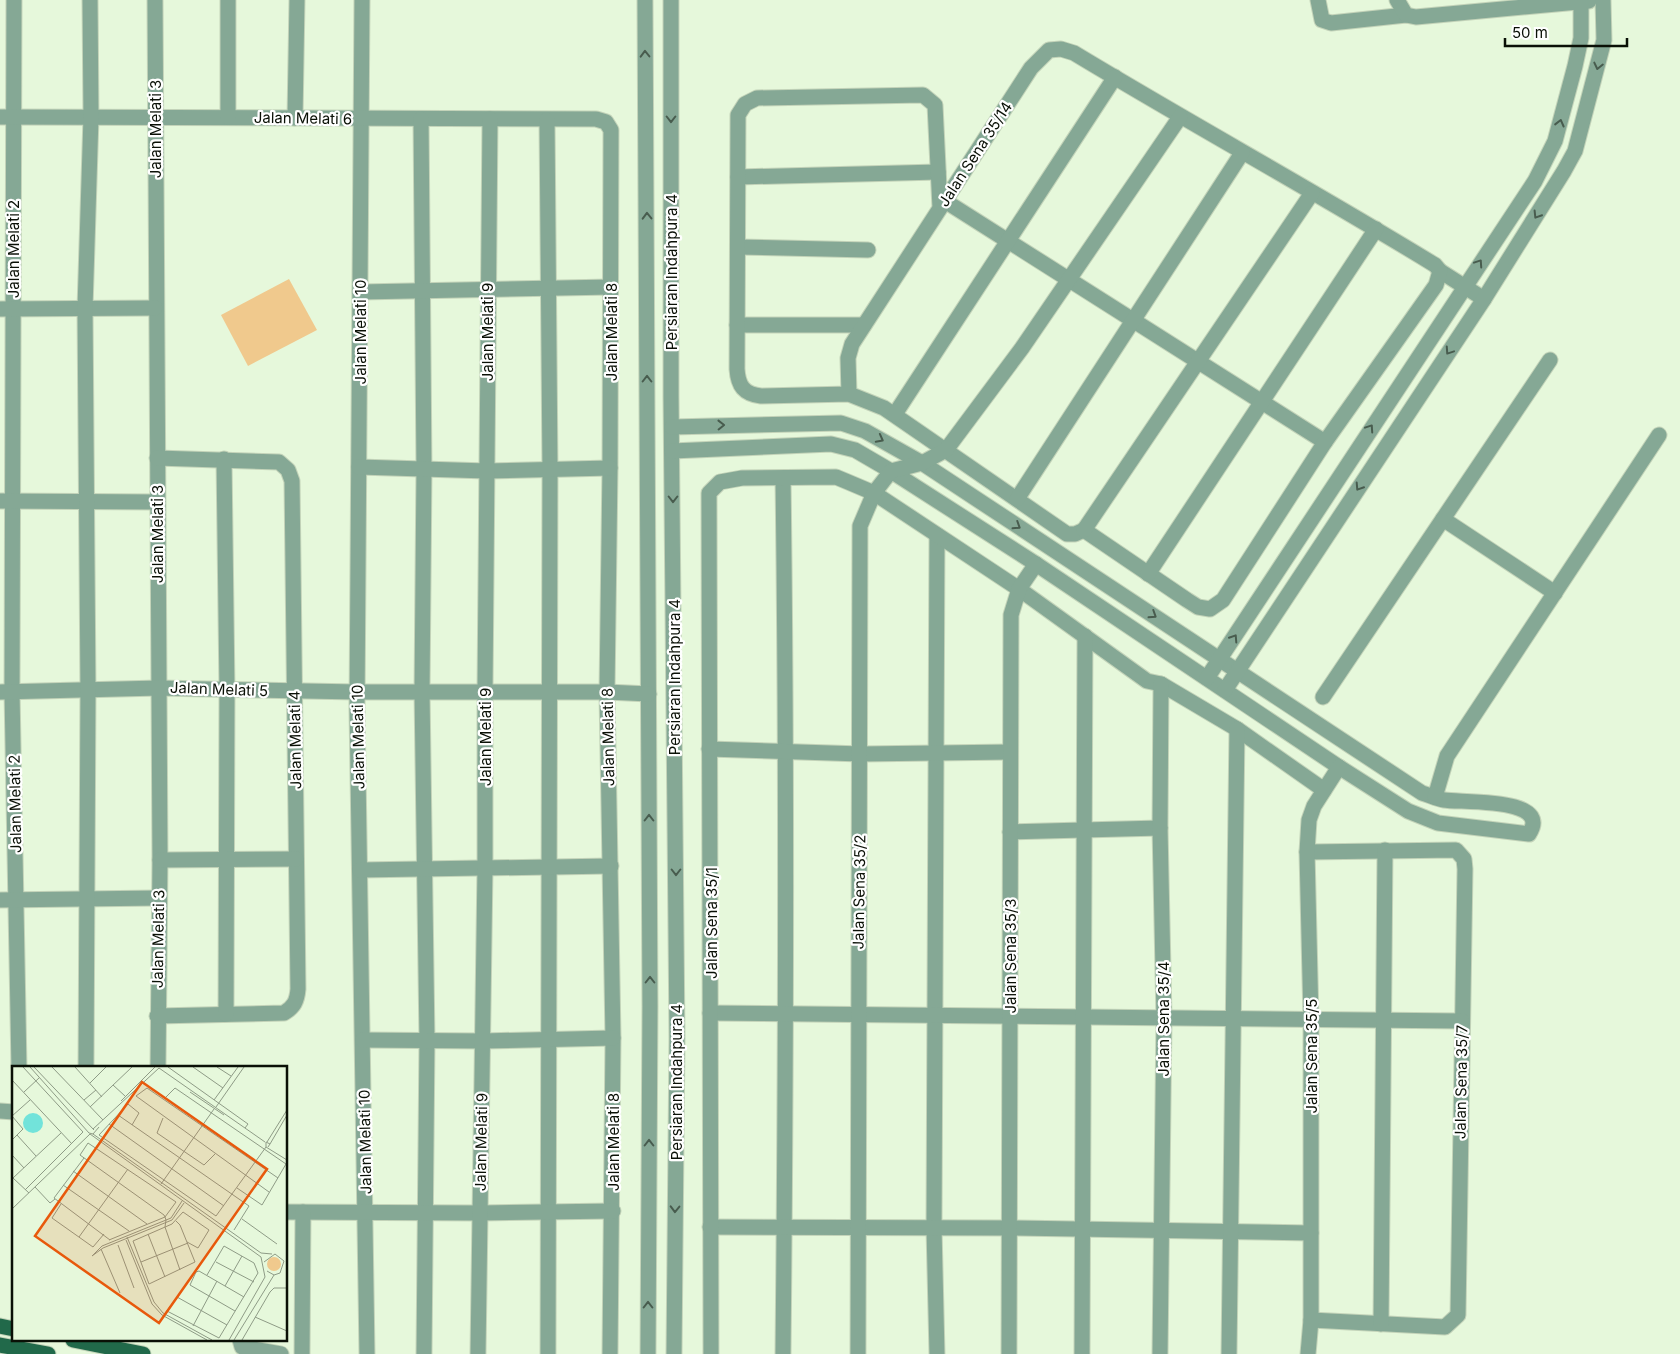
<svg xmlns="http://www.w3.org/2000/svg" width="1680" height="1354" font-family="Inter,sans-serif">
<rect width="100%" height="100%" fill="#e6f8db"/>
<polygon fill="#f0c98d" points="289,279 317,330 248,366 221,315"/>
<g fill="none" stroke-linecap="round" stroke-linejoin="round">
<g stroke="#c3d3b9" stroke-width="17">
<g id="minor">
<polyline points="14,0 12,692 19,1068"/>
<polyline points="155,0 160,860 158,1068"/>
<polyline points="362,0 357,708 367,1354"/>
<polyline points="645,0 650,1006 648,1354"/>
<polyline points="671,0 671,396 677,1038 674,1354"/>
<polyline points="1318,0 1322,20 1331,23 1406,15"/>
<polyline points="1397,0 1406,15 1416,17 1589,1"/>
<polyline points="0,117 596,119 606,122 611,130 610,468 607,692 613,1038 610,1354"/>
<polyline points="228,117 228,0"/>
<polyline points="295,118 297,0"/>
<polyline points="421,119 424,469 422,692 427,1040 424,1354"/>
<polyline points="547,120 550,469 548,1354"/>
<polyline points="738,177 938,172"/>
<polyline points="945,201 1325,442"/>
<polyline points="738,247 868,250"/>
<polyline points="1440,271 1484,299"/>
<polyline points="360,292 611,287"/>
<polyline points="0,309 155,308"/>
<polyline points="737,325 864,325"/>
<path d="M849,394L848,358L852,344L1031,68L1049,50L1061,49L1074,53C1193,125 1316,192 1435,265L1440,271L1436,285L1325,442L1223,600L1210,609L1198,607L1187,600L1084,530L1075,534H1067L884,408L849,394L761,396C744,394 738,386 737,369L738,115L745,104L757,98L923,95L935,105L940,208"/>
<polyline points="895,414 1115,77"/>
<path d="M672,451L831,444L855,450L891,471L1036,564L1339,767L1408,811L1438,823L1529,834C1553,797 1462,803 1444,800C1437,799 1429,795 1422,793L922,463L865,431L841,423L672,427"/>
<path d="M157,458L279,462L288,470L292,481L298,989C297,1001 294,1007 284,1013L157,1016"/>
<polyline points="224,459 227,690 226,1014"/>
<polyline points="359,467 487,471 610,468"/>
<path d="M783,478C787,770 786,1062 783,1354"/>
<polyline points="1017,499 1242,153"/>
<polyline points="0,501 157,502"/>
<polyline points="1443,519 1555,593"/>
<polyline points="1084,530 1312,193"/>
<polyline points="937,535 934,1228 937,1354"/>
<polyline points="1148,574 1376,229"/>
<polyline points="1207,678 1535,181 1555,141 1575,66 1581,38 1581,0"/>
<polyline points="1225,690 1484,299 1564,171 1575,151 1604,40 1603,0"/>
<polyline points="0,692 159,688 357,692 607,692 649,694"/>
<polyline points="1323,697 1550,360"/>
<polyline points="709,749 861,754 1010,752"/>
<polyline points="1435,797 1447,756 1659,435"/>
<polyline points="1010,832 1160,828"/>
<polyline points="1307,852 1456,850 1464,859 1465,869 1458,1315 1445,1327 1311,1320"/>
<polyline points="160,860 296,859"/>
<polyline points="360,870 611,866"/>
<polyline points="0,900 159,898"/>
<polyline points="710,1013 1462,1021"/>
<polyline points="363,1040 483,1041 613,1038"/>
<polyline points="86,1068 88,690 85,308 91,117 90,0"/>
<polyline points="0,1111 14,1112"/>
<polyline points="286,1212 480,1213 613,1211"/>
<polyline points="710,1227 1010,1228 1311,1233"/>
<polyline points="1381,1324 1385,850"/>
<polyline points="240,1340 242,1347 281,1354"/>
<polyline points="302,1354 303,1212"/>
<polyline points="478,1354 485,868 485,691 490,119"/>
<polyline points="711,1354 709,493 720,482 742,478 836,477 848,482 874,493 1019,589 1147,681 1161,684 1237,729 1324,790"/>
<polyline points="858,1354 860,526 874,493 891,471 922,463 946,450 1022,348 1180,117"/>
<polyline points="1009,1354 1011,615 1019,589 1036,564"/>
<polyline points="1082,1354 1085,636"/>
<polyline points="1160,1354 1164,1018 1160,828 1161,684"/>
<polyline points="1229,1354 1237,729"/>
<polyline points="1308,1354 1311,1320 1311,1019 1307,852 1309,820 1314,806 1339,767"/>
</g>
</g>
<g stroke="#c3d3b9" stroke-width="17">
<g id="major">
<polyline points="0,1326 14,1329"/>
<polyline points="73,1340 143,1354"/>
<polyline points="0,1345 48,1354"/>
</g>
</g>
<use href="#minor" stroke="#85a895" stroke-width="15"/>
<use href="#major" stroke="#21694a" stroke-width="15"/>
</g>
<defs><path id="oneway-chevron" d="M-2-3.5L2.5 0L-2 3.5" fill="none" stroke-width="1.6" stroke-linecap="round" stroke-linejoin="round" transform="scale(1.25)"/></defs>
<g stroke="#485c4e">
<use href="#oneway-chevron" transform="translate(645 54) rotate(-91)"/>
<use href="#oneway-chevron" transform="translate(1598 66) rotate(103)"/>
<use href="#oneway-chevron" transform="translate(671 119) rotate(90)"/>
<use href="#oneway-chevron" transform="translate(1560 123) rotate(-76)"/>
<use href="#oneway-chevron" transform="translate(1537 215) rotate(122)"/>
<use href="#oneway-chevron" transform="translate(647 216) rotate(-91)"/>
<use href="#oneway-chevron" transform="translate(1479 263) rotate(-56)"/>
<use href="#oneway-chevron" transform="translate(1449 351) rotate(124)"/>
<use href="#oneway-chevron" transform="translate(647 379) rotate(-90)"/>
<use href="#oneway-chevron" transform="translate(721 425) rotate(-1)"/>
<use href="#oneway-chevron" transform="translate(1370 428) rotate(-56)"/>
<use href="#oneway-chevron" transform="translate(880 439) rotate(28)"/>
<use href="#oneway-chevron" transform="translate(1359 487) rotate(123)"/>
<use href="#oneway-chevron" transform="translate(673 499) rotate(90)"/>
<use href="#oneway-chevron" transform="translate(1017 526) rotate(33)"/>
<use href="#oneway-chevron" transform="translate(1153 615) rotate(33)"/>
<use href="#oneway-chevron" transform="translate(1234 638) rotate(-57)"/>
<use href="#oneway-chevron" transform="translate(649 818) rotate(-90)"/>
<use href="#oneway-chevron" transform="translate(676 872) rotate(90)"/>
<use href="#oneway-chevron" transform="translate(650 980) rotate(-90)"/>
<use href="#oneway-chevron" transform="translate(649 1143) rotate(-90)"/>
<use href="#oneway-chevron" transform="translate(675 1209) rotate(91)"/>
<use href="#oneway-chevron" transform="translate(648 1305) rotate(-90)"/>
</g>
<g text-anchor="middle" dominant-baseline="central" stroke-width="4.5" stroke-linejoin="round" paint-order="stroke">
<g font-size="15" fill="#0a1006" stroke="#fff">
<text transform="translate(303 118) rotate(1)">Jalan Melati 6</text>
<text transform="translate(155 129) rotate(-90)">Jalan Melati 3</text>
<text transform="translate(975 154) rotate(-57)">Jalan Sena 35/14</text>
<text transform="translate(13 249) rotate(-90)">Jalan Melati 2</text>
<text transform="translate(671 272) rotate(-90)">Persiaran Indahpura 4</text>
<text transform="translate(360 332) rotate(-90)">Jalan Melati 10</text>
<text transform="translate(487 332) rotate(-90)">Jalan Melati 9</text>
<text transform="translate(611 332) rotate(-90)">Jalan Melati 8</text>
<text transform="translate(157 534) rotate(-90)">Jalan Melati 3</text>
<text transform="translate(674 677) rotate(-90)">Persiaran Indahpura 4</text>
<text transform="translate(219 689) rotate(2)">Jalan Melati 5</text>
<text transform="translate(358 737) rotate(-91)">Jalan Melati 10</text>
<text transform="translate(485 737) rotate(-90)">Jalan Melati 9</text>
<text transform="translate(608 737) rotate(-91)">Jalan Melati 8</text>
<text transform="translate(295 740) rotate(-91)">Jalan Melati 4</text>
<text transform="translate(15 804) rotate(-91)">Jalan Melati 2</text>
<text transform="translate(859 892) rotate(-89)">Jalan Sena 35/2</text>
<text transform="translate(711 923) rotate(-90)">Jalan Sena 35/1</text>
<text transform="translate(158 939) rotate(-89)">Jalan Melati 3</text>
<text transform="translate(1010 956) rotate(-90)">Jalan Sena 35/3</text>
<text transform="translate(1163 1019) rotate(-90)">Jalan Sena 35/4</text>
<text transform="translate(1311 1056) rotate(-90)">Jalan Sena 35/5</text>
<text transform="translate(676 1082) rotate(-90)">Persiaran Indahpura 4</text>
<text transform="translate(1461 1082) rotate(-89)">Jalan Sena 35/7</text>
<text transform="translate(365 1142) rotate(-91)">Jalan Melati 10</text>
<text transform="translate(481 1142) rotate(-89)">Jalan Melati 9</text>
<text transform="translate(613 1142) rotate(-90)">Jalan Melati 8</text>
</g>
</g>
<g transform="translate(12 1066)">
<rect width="275" height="275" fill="#e6f8db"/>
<path d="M255 198a7 7 0 1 1 14 0a7 7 0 1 1-14 0Z" fill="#f0c98d"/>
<path d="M11 57a10 10 0 1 1 20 0a10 10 0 1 1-20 0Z" fill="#72e3da"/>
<path fill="none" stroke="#8e9b86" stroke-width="1" d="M11,1L71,66L13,124M18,1L77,67L81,68L87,61M22,1L82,64M40,1L91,54M63,1L90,31M156,1L236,58L233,62M181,1L211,22M205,1L219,10M0,14L60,78M78,17L94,1M101,19L113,30M12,26L27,12M178,26L212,49M152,33L163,22L274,98L250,139L225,122M72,34L84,24M202,34L226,1M109,35L143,1M78,41L120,1M204,41L232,1M106,49L237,140L222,164M0,50L11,63L0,74M0,50L18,34M151,52L145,67L192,99L203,88M97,58L212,140M120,59L127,47L116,38L87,69L204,150L254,81M81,63L147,2L253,76M81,68L249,187L260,188M5,69L24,90M255,76L275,44M258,78L275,49M256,81L258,78L254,76V81L275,94M0,89L12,102M72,92L42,132L98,174M61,105L135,158M1,112L49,67M1,112L17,127M149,118L202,43M51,119L117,165M23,121L38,137L43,133M257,126L124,30L135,22L266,112M170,135L159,152L90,180L80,190L91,182L160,154L172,137M49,138L40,152L81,181L92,168M0,143L78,68L249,191L253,211L217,274M230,153L265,178M164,155L168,159L183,196L137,218L121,175L160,158L171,146L197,164L186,182L175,176M136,168L153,211M67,171L116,103M115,171L142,236L151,247L200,274M97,174L153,151L164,136L76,77L68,89L152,149L153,151L154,154L153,161L168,204M114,174L140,238L150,249L195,274M106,179L122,222M89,183L108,227M129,196L176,177M204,196L242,216M252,196L263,188L272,195L268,207L262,209L255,205M213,220L230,190M155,245L207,272L246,207L242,197L212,180L195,209M223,245L178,219L184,206L187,205L232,231M154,246L165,231L215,259M243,251L275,265M181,260L205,215M222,274L262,209M230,274L258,226L262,222H275"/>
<path fill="#e8590c" fill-opacity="0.15" stroke="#e8590c" stroke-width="2.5" d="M130,16L255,103L147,257L23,170Z"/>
<rect width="275" height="275" fill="none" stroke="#0a1006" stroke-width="2.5"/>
</g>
<path d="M1505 38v8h122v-8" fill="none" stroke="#0a1006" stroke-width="2.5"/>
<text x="1512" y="38" font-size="15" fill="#0a1006" stroke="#ffffff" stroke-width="4" paint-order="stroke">50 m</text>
</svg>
